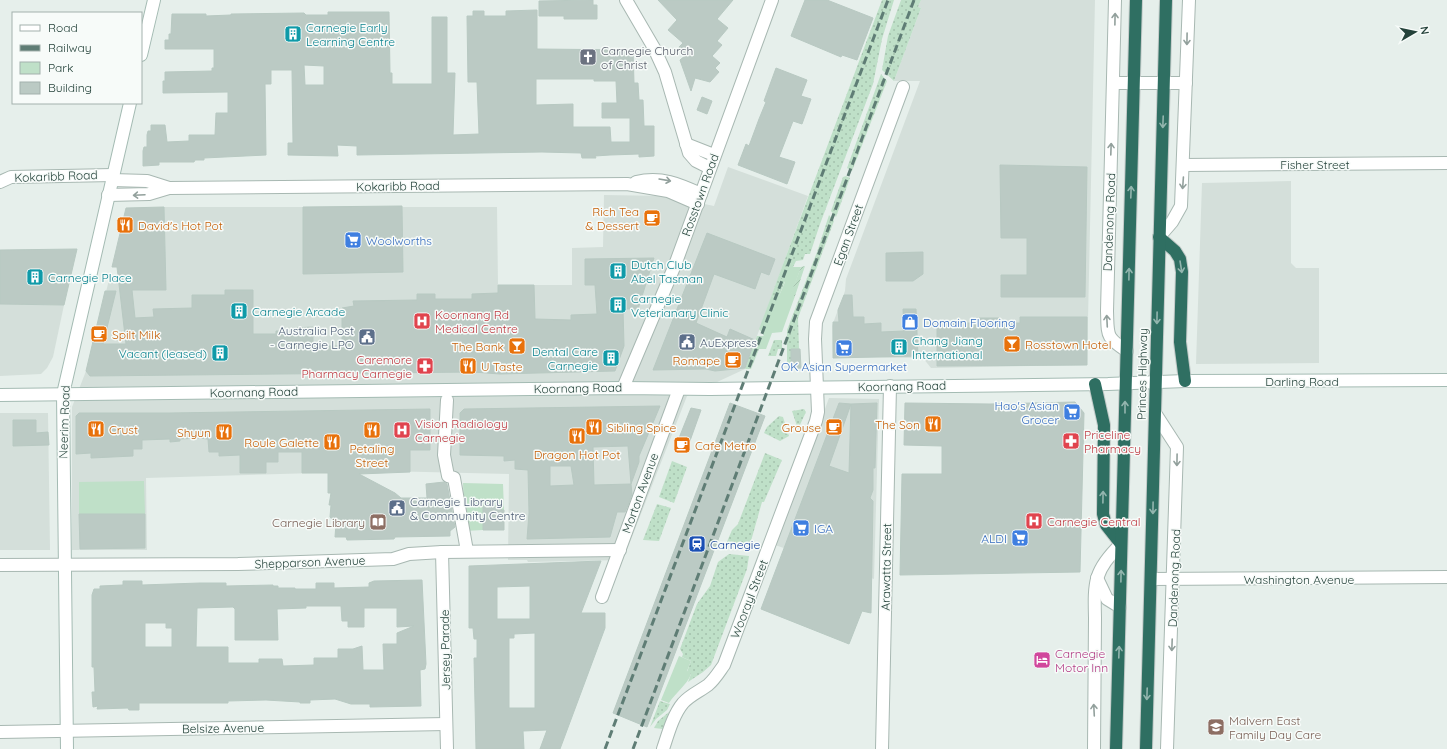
<svg xmlns="http://www.w3.org/2000/svg" width="1447" height="749" font-family="Quicksand,sans-serif">
<defs>
<pattern id="grass-dots" width="8" height="8" patternUnits="userSpaceOnUse"><rect width="8" height="8" fill="#bfe0c8"/><path d="M2 2h.1M6 6h.1" fill="none" stroke="#a4c1ad" stroke-width="1.8" stroke-linecap="round"/></pattern>
<pattern id="garden-furrows" width="10" height="10" patternUnits="userSpaceOnUse"><rect width="10" height="10" fill="#bfe0c8"/><path d="M-1 1l2-2M0 10L10 0M9 11l2-2" fill="none" stroke="#a4c1ad"/></pattern>
</defs>
<rect width="100%" height="100%" fill="#e6efeb"/>
<g fill="#d4dfda">
<polygon points="921,0 1095,0 1087,365 931,368 923,358 833,357 832,326 845,291 846,279 920,81 894,81 921,8 918,7"/>
<polygon points="728,167 808,196 745,369 687,396 623,560 528,562 527,560 508,560 509,474 384,471 146,478 147,550 72,550 72,407 86,371 110,276 165,276 164,207 497,207 498,285 572,285 572,248 603,247 604,195 666,196 714,206"/>
<polygon points="1291,181 1291,263 1296,268 1319,268 1319,363 1196,364 1202,183"/>
<polygon points="0,304 64,305 53,357 47,368 41,374 0,376"/>
<polygon points="829,398 879,399 874,579 775,545"/>
<polygon points="0,413 48,413 50,550 0,550"/>
</g>
<g fill="url(#grass-dots)">
<polygon points="882,0 894,0 882,39 873,84 820,224 810,254 805,254 803,260 796,261 793,267 782,267"/>
<polygon points="901,0 921,0 918,7 921,8 894,81 882,70 888,36"/>
<polygon points="881,74 887,81 852,171 847,168"/>
<polygon points="846,176 850,178 836,217 831,211 843,177"/>
<polygon points="829,215 834,221 798,318 799,349 791,349 791,369 787,369 787,330 817,252"/>
<polygon points="779,275 785,281 779,296 771,297"/>
<polygon points="774,340 782,340 782,349 778,349 776,356 768,356"/>
<polygon points="752,349 759,349 751,369 745,369"/>
<polygon points="804,409 806,412 798,429 792,411"/>
<polygon points="779,416 783,417 789,436 780,441 764,433 767,427"/>
<polygon points="765,453 782,460 764,502 762,502 751,541 745,546 726,544 732,530 738,524"/>
<polygon points="672,461 687,467 674,503 659,497"/>
<polygon points="657,504 671,508 659,541 643,540"/>
<polygon points="729,554 749,556 747,569 711,665 703,672 688,682 691,674 687,672 691,661 682,657 683,654 680,649 697,604 710,586 718,562"/>
<polygon points="660,701 670,704 667,710 656,719 650,727"/>
<polygon points="669,712 663,729 654,728 658,721"/>
</g>
<g fill="#bfe0c8">
<polygon points="782,267 801,267 791,295 795,296 782,332 772,333 766,349 752,349 757,336 764,336 759,329 771,297 779,296 785,282 779,275"/>
<polygon points="144,481 145,514 79,514 79,482"/>
<polygon points="463,483 503,484 504,510 501,510 501,506 483,506 483,530 465,531"/>
<path d="M679,656L691,661L687,671L691,674C687,685 676,692 669,703L661,700Z"/>
</g>
<polygon fill="url(#garden-furrows)" points="805,266 795,296 790,296 801,267"/>
<g fill="#bbcac4" stroke="#b8c9c2" fill-rule="evenodd">
<polygon points="593,0 593,5 597,5 597,19 564,19 564,16 539,16 539,1"/>
<polygon points="658,0 733,0 717,19 728,28 717,41 722,45 712,56 720,63 715,68 719,72 710,82 695,78 691,91 680,60 686,55 679,47 683,43 668,30 677,20"/>
<polygon points="805,0 827,0 873,18 857,60 842,55 841,57 791,36"/>
<path d="M537,10V49L633,50L634,83H638L639,100H643L644,126H654V156L639,157V154L610,155L595,156L596,158H582L581,153L542,152L357,155V146L337,145L338,156L288,155V143H293L292,70H271V84H265L266,155L204,158V160H195L194,162H159V165L143,166V151L144,147H147V135L148,131H151V125H165L167,142L189,141V135H215L216,113H228V92L163,93V81H165V72L212,71V68H214V49H165V40H169V34H171L172,14H206V16L231,15V14L304,13L306,15H328V12H389L390,73H392V84H432V17H447V73H455L453,135L479,134L477,82H468L467,16H473V11H484V16H506V11ZM304,65L324,66V85H305ZM536,79H594V81H616L617,103H602V118H630V142H611L610,127H573V104L536,105Z"/>
<polygon points="776,68 807,80 801,96 811,99 802,124 793,121 779,157 795,162 787,184 738,165 746,144 749,146 759,119 766,102 764,101"/>
<polygon points="702,97 712,101 707,114 697,110"/>
<polygon points="1000,165 1087,167 1085,297 1001,297 1001,275 1027,275 1027,238 1001,238"/>
<polygon points="402,206 403,272 303,274 303,207"/>
<polygon points="164,207 166,290 132,290 135,318 154,317 153,309 192,308 192,295 225,295 225,290 253,290 253,334 276,334 276,331 294,331 294,328 313,327 313,346 342,346 342,308 354,306 353,301 417,300 417,294 435,294 435,299 472,299 472,294 498,293 498,285 534,285 535,319 571,320 571,315 597,314 595,285 585,285 585,259 654,258 638,309 623,309 624,346 615,371 500,374 473,372 90,376 86,371 105,291 116,291 103,344 126,344 117,267 112,267 126,208"/>
<polygon points="707,233 775,259 769,275 761,272 755,289 714,274 696,323 727,337 730,329 755,340 745,368 715,371 706,369 653,370"/>
<polygon points="77,249 64,305 0,304 0,250"/>
<polygon points="923,252 923,274 913,281 886,281 886,253"/>
<polygon points="844,295 852,295 853,317 864,317 864,324 881,323 881,332 904,331 903,309 916,309 918,356 833,358 833,322 839,322 838,310"/>
<polygon points="1020,317 1087,317 1087,365 937,366 937,323 973,323 973,318 999,318 999,323 1020,323"/>
<polygon points="791,349 800,349 801,368 791,369"/>
<polygon points="1075,402 1084,413 1080,572 900,575 902,474 942,474 942,446 904,445 905,403 990,404"/>
<polygon points="730,403 765,416 647,727 613,713"/>
<polygon points="839,403 851,404 829,466 849,473 851,404 877,403 875,468 873,468 873,490 870,498 873,501 871,613 862,611 849,644 761,609"/>
<path d="M660,406L639,456V462L631,484L628,446L593,447L594,485L631,484L632,494L628,505L625,512H617L610,537L527,539L529,513L528,470L515,469V460L504,461V456L460,455V413L464,409ZM550,466H571L574,485L550,486Z"/>
<polygon points="691,408 701,410 686,452 675,448"/>
<polygon points="430,409 430,450 410,450 410,472 359,474 395,493 401,498 427,498 426,484 444,482 447,484 455,527 450,531 450,536 395,537 394,539 347,540 346,537 335,537 336,524 330,517 331,505 329,505 331,493 328,493 328,473 302,473 302,452 278,452 278,462 266,462 266,473 240,473 240,455 219,456 219,452 209,452 208,439 199,438 180,439 180,441 170,442 170,439 142,440 142,449 133,449 133,456 91,458 91,453 76,454 76,416 79,413 169,413"/>
<polygon points="13,420 36,420 36,433 48,432 49,445 13,446"/>
<polygon points="483,506 501,506 501,510 504,510 504,530 483,530"/>
<polygon points="79,514 145,514 145,548 80,549"/>
<path d="M601,561L581,613H605V628L560,749H540L547,730L523,731L524,749H476L474,658H477V639H474L473,628H469V566ZM530,586V619H497V587ZM535,633V708H509V638H514V634Z"/>
<path d="M422,580L426,664L425,669L420,670L421,706L370,707V704H351L335,699L310,700V703H300V702L266,700L228,701V703H139V710H129L128,708L97,709L98,706L93,707L92,692H95L94,667H92V595L94,589H100V586L123,585V581H142V585L200,583H226V586L273,585V586H278V588H295V589H316V583H334V588L369,587V583L374,581ZM306,606H341L342,621H348V627H364V608H397V627L414,626L397,633V644H383L384,670H363L362,646L353,649H338V658H314V665L283,666L282,659H259V663H228V647H196L197,608L233,607L235,609V640H278L277,609L306,608ZM145,623H166V628H172V647H145Z"/>
</g>
<g fill="none" stroke-linecap="round" stroke-linejoin="round">
<g stroke="#a8b8b2" stroke-width="14">
<g id="street">
<polyline points="626,0 654,48 665,72 689,153 696,161 710,168"/>
<path d="M1115,0L1107,311C1108,335 1105,337 1127,351"/>
<polyline points="1113,83 1186,83"/>
<polyline points="686,144 714,155"/>
<polyline points="1184,165 1447,163"/>
<polyline points="112,180 147,181 169,188 627,184 668,191 698,204"/>
<polyline points="0,182 11,177 113,175"/>
<path d="M636,182C661,176 679,184 701,194"/>
<polyline points="108,195 149,194 169,188"/>
<polyline points="1159,237 1172,222 1181,206 1189,0"/>
<polyline points="623,388 675,265 772,0"/>
<polyline points="447,400 444,455 448,476 454,478 467,551"/>
<polyline points="1155,413 1177,447 1167,749"/>
<polyline points="442,552 447,749"/>
<polyline points="0,565 238,564 393,559 409,554 442,552 620,550"/>
<polyline points="1097,578 1107,599 1120,607"/>
<polyline points="1151,579 1447,577"/>
<polyline points="602,597 679,389"/>
<polyline points="0,732 446,724"/>
<path d="M663,749C668,734 673,715 683,703C690,695 700,691 708,685C715,679 719,672 724,665L816,421L818,412L815,339L816,322L903,87"/>
<polyline points="882,749 890,386"/>
<path d="M1094,749L1095,618C1094,582 1094,570 1121,544"/>
</g>
</g>
<g stroke="#a4bbb3" stroke-width="14">
<g id="secondary">
<polyline points="141,55 154,0"/>
<polyline points="0,395 623,388 710,389 1108,384 1185,381 1447,380"/>
<polyline points="67,749 63,394 130,103"/>
</g>
</g>
<g stroke="#c2cac8" stroke-width="14">
<g id="highway">
<polyline points="1159,237 1175,251 1180,259 1182,272 1180,342 1185,381"/>
<polyline points="1095,384 1104,425 1103,514 1106,525 1121,544"/>
<polyline points="1116,749 1136,0"/>
<polyline points="1146,749 1166,0"/>
</g>
</g>
<use href="#street" stroke="#fff" stroke-width="12"/>
<use href="#secondary" stroke="#fff" stroke-width="12"/>
<use href="#highway" stroke="#2f6f62" stroke-width="12"/>
<g stroke="#5f7d75" stroke-width="3" stroke-dasharray="8 4" stroke-linecap="butt">
<polyline points="605,749 888,0"/>
<polyline points="633,749 914,0"/>
</g>
</g>
<defs><path id="oneway-shaft" d="M-6 0H5M1.5-3L5.5 0L1.5 3" fill="none" stroke-width="1.6" stroke-linecap="round" stroke-linejoin="round"/></defs>
<g stroke="#92a09c">
<use href="#oneway-shaft" transform="translate(1115 19) rotate(-89)"/>
<use href="#oneway-shaft" transform="translate(1187 39) rotate(91)"/>
<use href="#oneway-shaft" transform="translate(1111 149) rotate(-88)"/>
<use href="#oneway-shaft" transform="translate(665 180) rotate(10)"/>
<use href="#oneway-shaft" transform="translate(1183 183) rotate(94)"/>
<use href="#oneway-shaft" transform="translate(139 195) rotate(177)"/>
<use href="#oneway-shaft" transform="translate(1107 321) rotate(-93)"/>
<use href="#oneway-shaft" transform="translate(1177 460) rotate(91)"/>
<use href="#oneway-shaft" transform="translate(1172 645) rotate(92)"/>
<use href="#oneway-shaft" transform="translate(1094 710) rotate(-93)"/>
</g>
<g stroke="#93b5ae">
<use href="#oneway-shaft" transform="translate(1163 122) rotate(92)"/>
<use href="#oneway-shaft" transform="translate(1131 192) rotate(-88)"/>
<use href="#oneway-shaft" transform="translate(1181 267) rotate(81)"/>
<use href="#oneway-shaft" transform="translate(1129 274) rotate(-89)"/>
<use href="#oneway-shaft" transform="translate(1157 318) rotate(91)"/>
<use href="#oneway-shaft" transform="translate(1125 407) rotate(-90)"/>
<use href="#oneway-shaft" transform="translate(1103 497) rotate(-89)"/>
<use href="#oneway-shaft" transform="translate(1153 508) rotate(91)"/>
<use href="#oneway-shaft" transform="translate(1121 576) rotate(-89)"/>
<use href="#oneway-shaft" transform="translate(1119 652) rotate(-88)"/>
<use href="#oneway-shaft" transform="translate(1147 694) rotate(92)"/>
</g>
<defs>
<g id="building-square" transform="scale(0.9)"><rect x="-9" y="-9" width="18" height="18" rx="4" fill="#0f9aa8" stroke="#f7fbf9"/><path d="M-4-6H4V6H1V3H-1V6H-4ZM-2.5-4.3h1.7v1.8h-1.7ZM.8-4.3h1.7v1.8H.8ZM-2.5-1h1.7V.8h-1.7ZM.8-1h1.7V.8H.8Z" fill="#fff"/></g>
<g id="church-square" transform="scale(0.9)"><rect x="-9" y="-9" width="18" height="18" rx="4" fill="#6b7280" stroke="#f7fbf9"/><path d="M-1.2-6h2.4v3.5h3.3v2.4h-3.3V6h-2.4V-.1h-3.3v-2.4h3.3Z" fill="#fff"/></g>
<g id="cafe-square" transform="scale(0.9)"><rect x="-9" y="-9" width="18" height="18" rx="4" fill="#e8710a" stroke="#f7fbf9"/><path d="M-5.5-4.5H6V0H3Q3 3.5 0 3.5H-2.5Q-5.5 3.5-5.5 0ZM3-3.2v2h1.7v-2ZM-6 4.5H4V6H-6Z" fill="#fff"/></g>
<g id="restaurant-square" transform="scale(0.9)"><rect x="-9" y="-9" width="18" height="18" rx="4" fill="#e8710a" stroke="#f7fbf9"/><path d="M-5-6h1v4h1v-4h1v4h1v-4h1v5L-1.5 .5V6h-2V.5L-5-1ZM5-6V6H3V1.5H1.5Q1.5-4 5-6Z" fill="#fff"/></g>
<g id="supermarket-square" transform="scale(0.9)"><rect x="-9" y="-9" width="18" height="18" rx="4" fill="#3f7fe0" stroke="#f7fbf9"/><path d="M-6-5.5h2.5l.6 2H6L4.5 2H-2.5L-4.4-4H-6ZM-1.5 3.2a1.3 1.3 0 1 0 .1 0ZM3 3.2a1.3 1.3 0 1 0 .1 0Z" fill="#fff"/></g>
<g id="hospital-square" transform="scale(0.9)"><rect x="-9" y="-9" width="18" height="18" rx="4" fill="#e0444e" stroke="#f7fbf9"/><path d="M-5-5h3v3.5h4V-5h3V5h-3V1.5h-4V5h-3Z" fill="#fff"/></g>
<g id="shop-square" transform="scale(0.9)"><rect x="-9" y="-9" width="18" height="18" rx="4" fill="#3f7fe0" stroke="#f7fbf9"/><path d="M-5-2.5h2.3a2.7 3.5 0 0 1 5.4 0H5L5.5 6h-11ZM-1.5-2.5h3a1.5 2.3 0 0 0-3 0Z" fill="#fff"/></g>
<g id="civic-square" transform="scale(0.9)"><rect x="-9" y="-9" width="18" height="18" rx="4" fill="#5c6f8a" stroke="#f7fbf9"/><path d="M-.6-6.5H3V-4.5H.6V-3L4-1V1h2V6H-6V1h2V-1L-.6-3ZM-1.2 2.5V6h2.4V2.5Z" fill="#fff"/></g>
<g id="bar-square" transform="scale(0.9)"><rect x="-9" y="-9" width="18" height="18" rx="4" fill="#e8710a" stroke="#f7fbf9"/><path d="M-6-5H6L.8 .8V4.5H3.5V6h-7V4.5H-.8V.8Z" fill="#fff"/></g>
<g id="pharmacy-square" transform="scale(0.9)"><rect x="-9" y="-9" width="18" height="18" rx="4" fill="#e0444e" stroke="#f7fbf9"/><path d="M-2-6h4v4h4v4h-4v4h-4v-4h-4v-4h4Z" fill="#fff"/></g>
<g id="library-square" transform="scale(0.9)"><rect x="-9" y="-9" width="18" height="18" rx="4" fill="#8d6e63" stroke="#f7fbf9"/><path d="M-6-4Q-3-5.5-.7-3.5V5Q-3 3-6 4ZM6-4Q3-5.5 .7-3.5V5Q3 3 6 4Z" fill="#fff"/></g>
<g id="station-square" transform="scale(0.9)"><rect x="-9" y="-9" width="18" height="18" rx="4" fill="#1a4fb4" stroke="#f7fbf9"/><path d="M-3-6H3Q5-6 5-4V2Q5 4 3 4L4.5 6H3L1.5 4h-3L-3 6H-4.5L-3 4Q-5 4-5 2V-4Q-5-6-3-6ZM-3.5-4v3h7v-3ZM-3.5 1v1.5H-2V1ZM2 1v1.5H3.5V1Z" fill="#fff"/></g>
<g id="hotel-square" transform="scale(0.9)"><rect x="-9" y="-9" width="18" height="18" rx="4" fill="#d1479c" stroke="#f7fbf9"/><path d="M-6-4.5h1.5V1H6V5H4.5V3h-9V5H-6ZM-4 0a1.8 1.8 0 1 1 3.6 0ZM.5 0V-2.5h3Q6-2.5 6 0Z" fill="#fff"/></g>
<g id="school-square" transform="scale(0.9)"><rect x="-9" y="-9" width="18" height="18" rx="4" fill="#8d6e63" stroke="#f7fbf9"/><path d="M0-5L7-2L0 1L-7-2ZM-4 1L0 2.5L4 1V4Q0 6-4 4Z" fill="#fff"/></g>
</defs>
<g fill-rule="evenodd">
<use href="#building-square" x="293" y="34"/>
<use href="#church-square" x="588" y="57"/>
<use href="#cafe-square" x="652" y="218"/>
<use href="#restaurant-square" x="125" y="225"/>
<use href="#supermarket-square" x="353" y="240"/>
<use href="#building-square" x="618" y="271"/>
<use href="#building-square" x="35" y="277"/>
<use href="#building-square" x="618" y="305"/>
<use href="#building-square" x="239" y="311"/>
<use href="#hospital-square" x="422" y="321"/>
<use href="#shop-square" x="910" y="322"/>
<use href="#cafe-square" x="99" y="334"/>
<use href="#civic-square" x="367" y="337"/>
<use href="#civic-square" x="687" y="342"/>
<use href="#bar-square" x="1012" y="344"/>
<use href="#bar-square" x="517" y="346"/>
<use href="#building-square" x="899" y="347"/>
<use href="#supermarket-square" x="844" y="348"/>
<use href="#building-square" x="220" y="353"/>
<use href="#building-square" x="611" y="358"/>
<use href="#cafe-square" x="733" y="360"/>
<use href="#pharmacy-square" x="425" y="366"/>
<use href="#restaurant-square" x="468" y="366"/>
<use href="#supermarket-square" x="1072" y="412"/>
<use href="#restaurant-square" x="933" y="424"/>
<use href="#restaurant-square" x="594" y="427"/>
<use href="#cafe-square" x="834" y="427"/>
<use href="#restaurant-square" x="96" y="429"/>
<use href="#restaurant-square" x="372" y="430"/>
<use href="#hospital-square" x="402" y="430"/>
<use href="#restaurant-square" x="224" y="432"/>
<use href="#restaurant-square" x="577" y="436"/>
<use href="#pharmacy-square" x="1071" y="441"/>
<use href="#restaurant-square" x="332" y="442"/>
<use href="#cafe-square" x="682" y="445"/>
<use href="#civic-square" x="397" y="508"/>
<use href="#hospital-square" x="1034" y="521"/>
<use href="#library-square" x="378" y="522"/>
<use href="#supermarket-square" x="801" y="528"/>
<use href="#supermarket-square" x="1020" y="538"/>
<use href="#station-square" x="697" y="544"/>
<use href="#hotel-square" x="1042" y="660"/>
<use href="#school-square" x="1216" y="727"/>
</g>
<g text-anchor="middle" dominant-baseline="central" stroke-width="3" stroke-linejoin="round" paint-order="stroke">
<g font-size="12" fill="#0d838f" stroke="#f7fbf9" text-anchor="start">
<text x="306" y="27">Carnegie Early<tspan x="306" dy="14">Learning Centre</tspan></text>
<text x="631" y="264">Dutch Club<tspan x="631" dy="14">Abel Tasman</tspan></text>
<text x="48" y="277">Carnegie Place</text>
<text x="631" y="298">Carnegie<tspan x="631" dy="14">Veterianary Clinic</tspan></text>
<text x="252" y="311">Carnegie Arcade</text>
<text x="912" y="340">Chang Jiang<tspan x="912" dy="14">International</tspan></text>
<text x="598" y="351" text-anchor="end">Dental Care<tspan x="598" dy="14">Carnegie</tspan></text>
<text x="207" y="353" text-anchor="end">Vacant (leased)</text>
</g>
<g font-size="12" fill="#5b616d" stroke="#f7fbf9" text-anchor="start">
<text x="601" y="50">Carnegie Church<tspan x="601" dy="14">of Christ</tspan></text>
</g>
<g font-size="12" fill="#24423a" stroke="#f7fbf9">
<text x="1315" y="164">Fisher Street</text>
<text transform="translate(56 176) rotate(-2)">Kokaribb Road</text>
<text transform="translate(398 186) rotate(-1)">Kokaribb Road</text>
<text transform="translate(700 195) rotate(-70)">Rosstown Road</text>
<text transform="translate(1109 222) rotate(-88)">Dandenong Road</text>
<text transform="translate(848 235) rotate(-70)">Egan Street</text>
<text transform="translate(1142 374) rotate(-89)">Princes Highway</text>
<text x="1302" y="381">Darling Road</text>
<text transform="translate(902 386) rotate(-1)">Koornang Road</text>
<text transform="translate(578 388) rotate(-1)">Koornang Road</text>
<text transform="translate(254 392) rotate(-1)">Koornang Road</text>
<text transform="translate(64 422) rotate(-88)">Neerim Road</text>
<text transform="translate(640 493) rotate(-70)">Morton Avenue</text>
<text transform="translate(310 562) rotate(-2)">Shepparson Avenue</text>
<text transform="translate(886 567) rotate(-89)">Arawatta Street</text>
<text transform="translate(1174 578) rotate(-88)">Dandenong Road</text>
<text x="1299" y="579">Washington Avenue</text>
<text transform="translate(749 599) rotate(-69)">Woorayl Street</text>
<text transform="translate(445 650) rotate(-91)">Jersey Parade</text>
<text transform="translate(223 728) rotate(-1)">Belsize Avenue</text>
</g>
<g font-size="12" fill="#c56008" stroke="#f7fbf9" text-anchor="end">
<text x="639" y="211">Rich Tea<tspan x="639" dy="14">&amp; Dessert</tspan></text>
<text x="138" y="225" text-anchor="start">David's Hot Pot</text>
<text x="112" y="334" text-anchor="start">Spilt Milk</text>
<text x="1025" y="344" text-anchor="start">Rosstown Hotel</text>
<text x="504" y="346">The Bank</text>
<text x="720" y="360">Romape</text>
<text x="481" y="366" text-anchor="start">U Taste</text>
<text x="920" y="424">The Son</text>
<text x="607" y="427" text-anchor="start">Sibling Spice</text>
<text x="821" y="427">Grouse</text>
<text x="109" y="429" text-anchor="start">Crust</text>
<text x="211" y="432">Shyun</text>
<text x="319" y="442">Roule Galette</text>
<text x="695" y="445" text-anchor="start">Cafe Metro</text>
<text x="372" y="448" text-anchor="middle">Petaling<tspan x="372" dy="14">Street</tspan></text>
<text x="577" y="454" text-anchor="middle">Dragon Hot Pot</text>
</g>
<g font-size="12" fill="#366cbe" stroke="#f7fbf9" text-anchor="start">
<text x="366" y="240">Woolworths</text>
<text x="923" y="322">Domain Flooring</text>
<text x="844" y="366" text-anchor="middle">OK Asian Supermarket</text>
<text x="1059" y="405" text-anchor="end">Hao's Asian<tspan x="1059" dy="14">Grocer</tspan></text>
<text x="814" y="528">IGA</text>
<text x="1007" y="538" text-anchor="end">ALDI</text>
</g>
<g font-size="12" fill="#be3a42" stroke="#f7fbf9" text-anchor="start">
<text x="435" y="314">Koornang Rd<tspan x="435" dy="14">Medical Centre</tspan></text>
<text x="412" y="359" text-anchor="end">Caremore<tspan x="412" dy="14">Pharmacy Carnegie</tspan></text>
<text x="415" y="423">Vision Radiology<tspan x="415" dy="14">Carnegie</tspan></text>
<text x="1084" y="434">Priceline<tspan x="1084" dy="14">Pharmacy</tspan></text>
<text x="1047" y="521">Carnegie Central</text>
</g>
<g font-size="12" fill="#4e5e75" stroke="#f7fbf9" text-anchor="start">
<text x="354" y="330" text-anchor="end">Australia Post<tspan x="354" dy="14">- Carnegie LPO</tspan></text>
<text x="700" y="342">AuExpress</text>
<text x="410" y="501">Carnegie Library<tspan x="410" dy="14">&amp; Community Centre</tspan></text>
</g>
<g font-size="12" fill="#785e54" stroke="#f7fbf9" text-anchor="end">
<text x="365" y="522">Carnegie Library</text>
<text x="1229" y="720" text-anchor="start">Malvern East<tspan x="1229" dy="14">Family Day Care</tspan></text>
</g>
<g font-size="12" fill="#164399" stroke="#f7fbf9" text-anchor="start">
<text x="710" y="544">Carnegie</text>
</g>
<g font-size="12" fill="#b23c85" stroke="#f7fbf9" text-anchor="start">
<text x="1055" y="653">Carnegie<tspan x="1055" dy="14">Motor Inn</tspan></text>
</g>
</g>
<rect x="12" y="12" width="130" height="92" fill="#f7fbf9" stroke="#a3b1ad"/>
<rect x="20" y="25" width="20" height="6" fill="#ffffff" stroke="#a3b1ad"/>
<text x="48" y="32" font-size="12" fill="#24423a">Road</text>
<rect x="20" y="45" width="20" height="6" fill="#5f7d75" stroke="#a3b1ad"/>
<text x="48" y="52" font-size="12" fill="#24423a">Railway</text>
<rect x="20" y="62" width="20" height="12" fill="#bfe0c8" stroke="#a3b1ad"/>
<text x="48" y="72" font-size="12" fill="#24423a">Park</text>
<rect x="20" y="82" width="20" height="12" fill="#bbcac4" stroke="#a3b1ad"/>
<text x="48" y="92" font-size="12" fill="#24423a">Building</text>
<g transform="translate(1415 32) rotate(81)" stroke="#f7fbf9" stroke-width="3" paint-order="stroke">
<path d="M0-3L7 15L0 10L-7 15Z" fill="#24423a"/>
<text y="-6" font-size="11" font-weight="bold" text-anchor="middle" fill="#24423a">N</text>
</g>
</svg>
